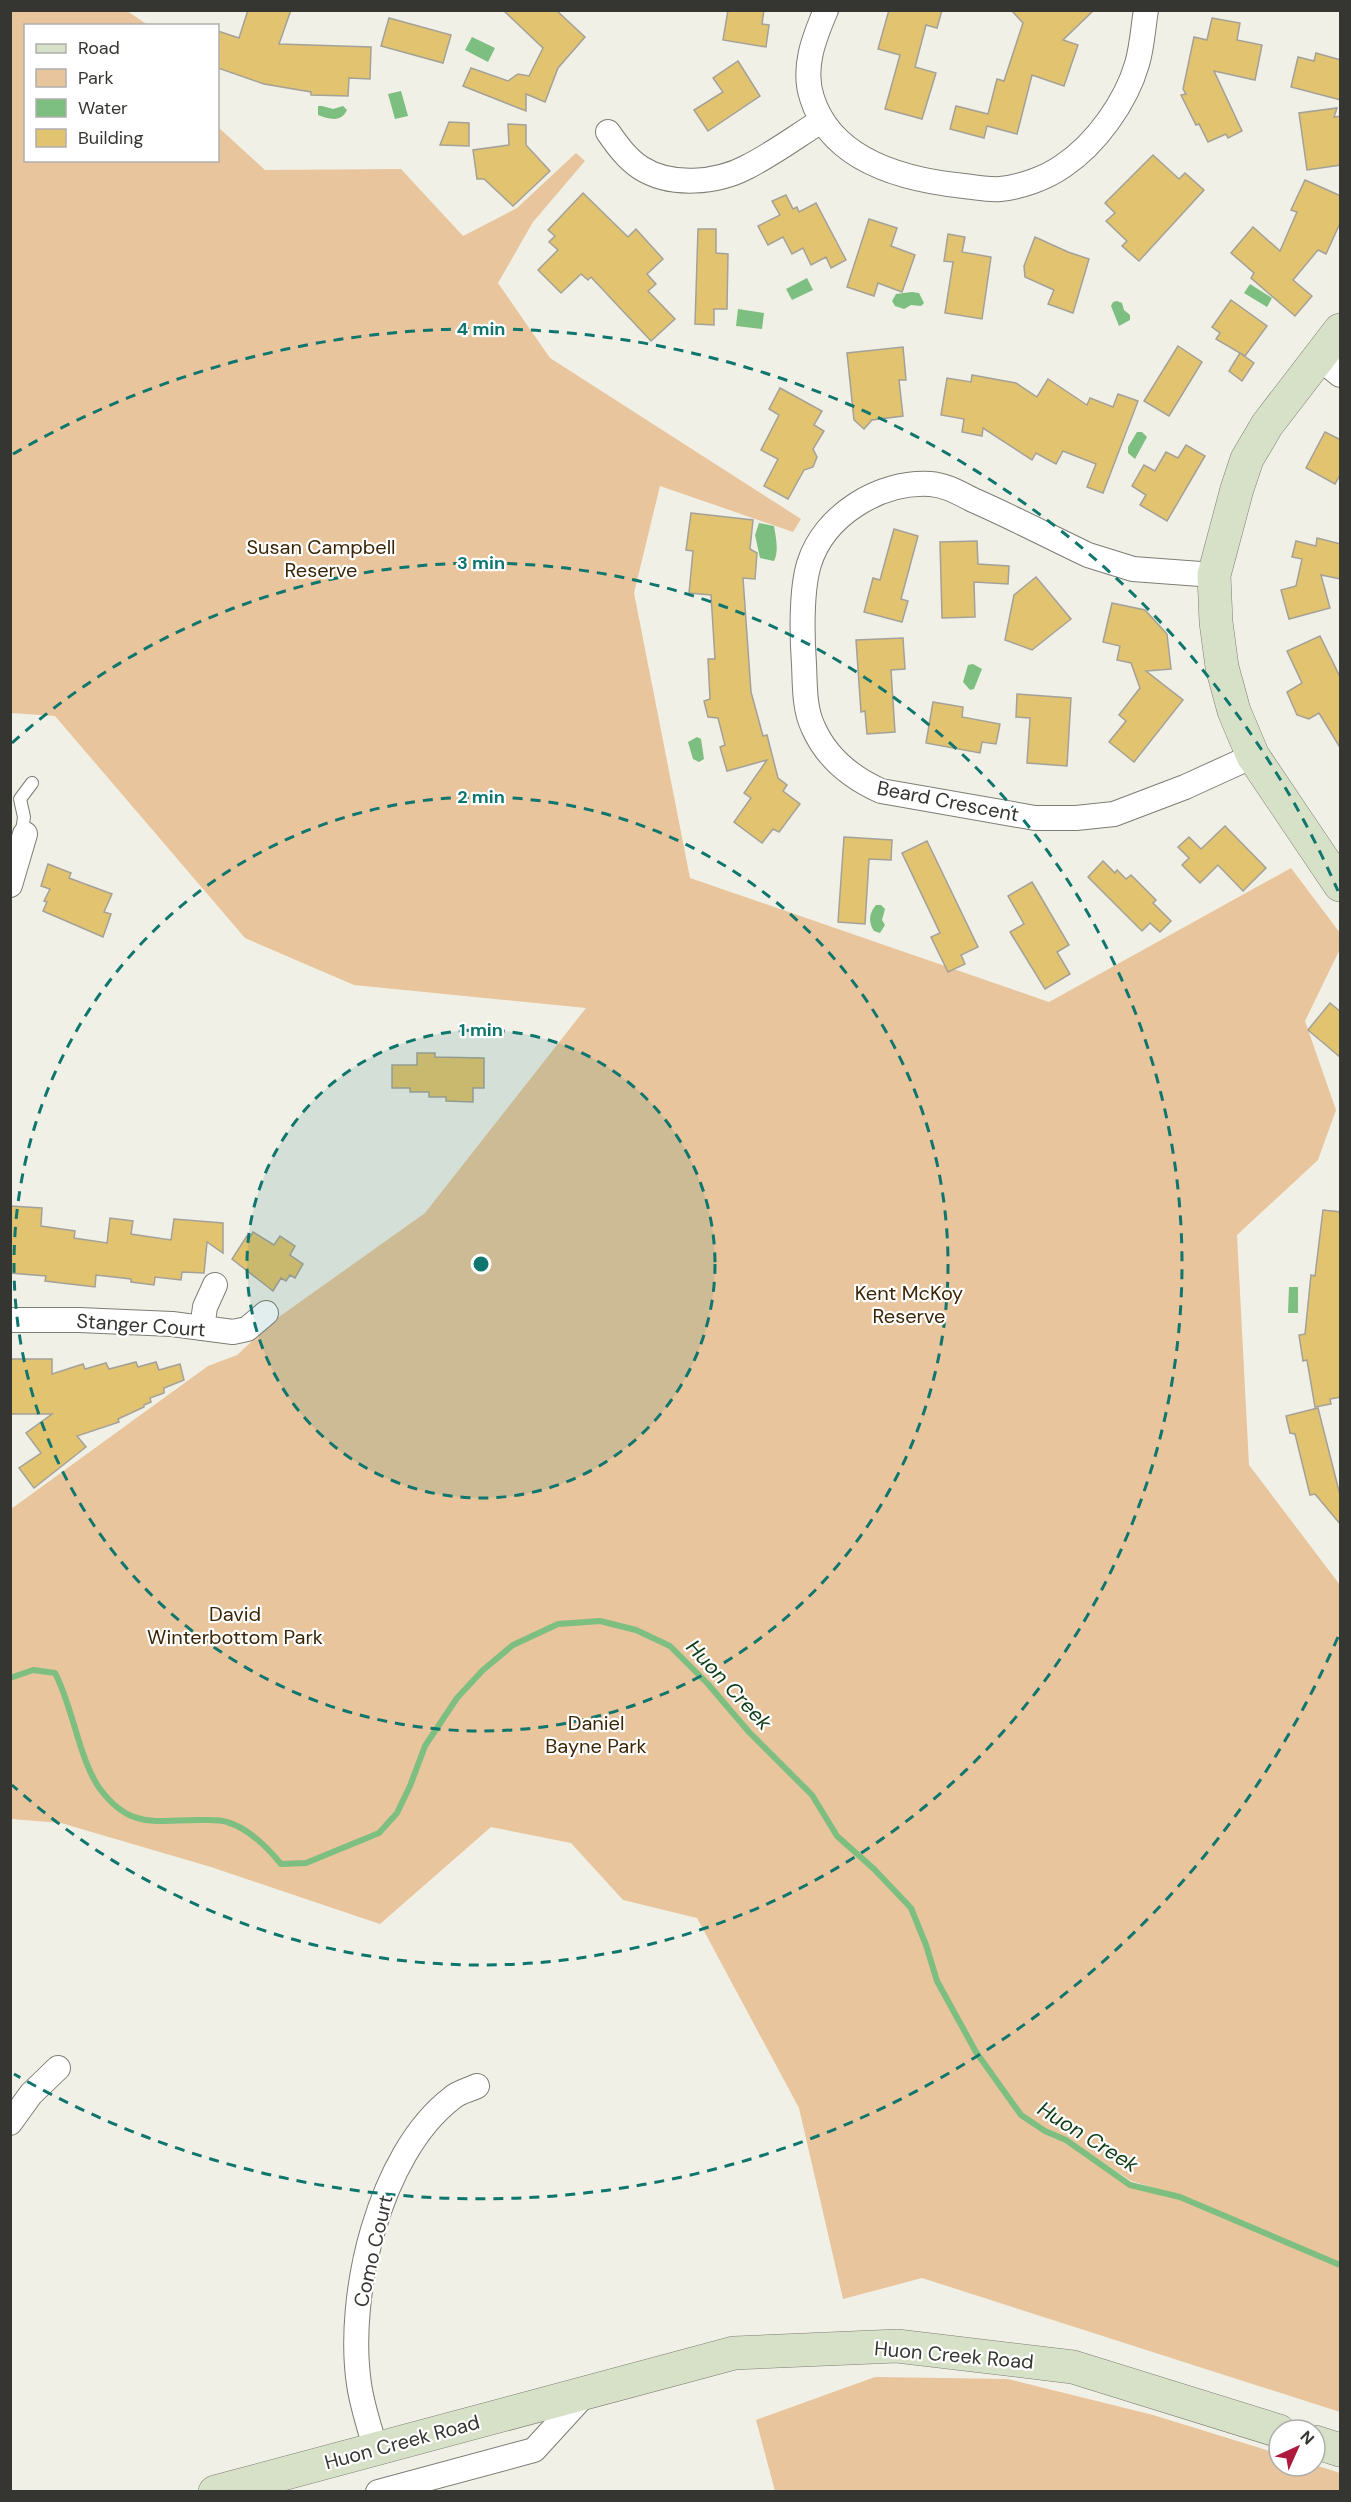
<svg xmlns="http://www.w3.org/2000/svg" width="1351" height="2502" font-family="'DM Sans',sans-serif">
<rect width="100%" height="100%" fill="#f0f0e6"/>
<g fill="#e8c59c" fill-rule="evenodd">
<path d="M10,11H127L148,25L26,26V160H218V127L265,170L401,169L463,236L517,208L576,153L585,161L533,222L498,283L550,358L801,519L793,532L660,486L634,593L690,878L1049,1002L1291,868L1340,933V949L1305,1021L1336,1110L1318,1160L1237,1235L1249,1465L1340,1585V2264L1181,2196L1131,2181L1066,2138L1044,2128L1022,2113L979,2052L939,1982L932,1966L937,1981L976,2052L1021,2115L1045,2131L1066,2140L1130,2185L1180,2197L1340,2265V2412L922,2278L843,2299L799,2108L697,1918L623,1900L571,1843L491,1827L380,1924L211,1867L61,1823L11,1819V1509L208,1366L237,1355L276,1319L425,1213L586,1008L354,985L245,938L55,716L11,713ZM720,1696L750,1730L814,1795L838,1834L912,1905L919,1928L911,1908L874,1869L837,1836L812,1795L749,1732Z"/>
<polygon points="875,2377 1008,2379 1153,2415 1279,2454 1279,2466 1315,2465 1340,2473 1340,2491 775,2491 756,2420"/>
</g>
<g fill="#7dbe81">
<polygon points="472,37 495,48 488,62 465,50"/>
<polygon points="401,91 408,116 395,119 388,94"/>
<path d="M322,106L333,109L343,106L347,110C341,123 329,119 318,115V106Z"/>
<polygon points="807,278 813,290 792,300 786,289"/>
<polygon points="1250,284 1272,298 1267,307 1244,293"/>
<polygon points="912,292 919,293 924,303 921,306 911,305 904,309 895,306 892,301 896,294"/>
<polygon points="1117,301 1122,303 1124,310 1130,315 1130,320 1119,326 1111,306 1113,302"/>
<polygon points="738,309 764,313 762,329 736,326"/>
<polygon points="1137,432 1142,432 1147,437 1135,459 1128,453 1128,447"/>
<path d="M759,523L774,526C776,538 779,551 774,561L760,558L755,535Z"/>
<polygon points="973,664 982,669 974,689 970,690 963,682 968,665"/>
<polygon points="697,737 701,739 704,759 699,762 693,759 688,742"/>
<path d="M876,905H881L885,909L882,920L885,925L880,933L874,931C868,922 869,913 876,905Z"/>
<polygon points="1289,1287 1298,1287 1298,1313 1288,1313"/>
</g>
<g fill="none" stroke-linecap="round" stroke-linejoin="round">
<path stroke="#7dbe81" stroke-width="6" d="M10,1678L33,1670L55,1673C73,1707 79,1760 100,1789C131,1830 155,1820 199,1820C208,1820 219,1819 227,1822C248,1828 267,1847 281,1864L306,1863L379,1833L397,1813L410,1786L425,1746L457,1698L483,1670L513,1645L558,1624L600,1621L636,1630L670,1646L708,1684L749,1732L812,1795L837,1836L874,1869L911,1908L926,1945L937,1981L976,2052L1021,2115L1045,2131L1066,2140L1130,2185L1180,2197L1340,2265"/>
</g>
<g fill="#e2c36f" stroke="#a4a198" stroke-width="1.5">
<polygon points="248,10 291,10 279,44 371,47 370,79 349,78 348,96 311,95 311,92 264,84 218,68 218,31 239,38"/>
<polygon points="503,10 556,10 585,37 558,68 545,102 526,94 526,111 463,86 471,68 508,81 518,74 529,76 543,48"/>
<polygon points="728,10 764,10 762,24 769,25 766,47 723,40"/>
<polygon points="889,10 942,10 937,28 926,25 915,67 936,73 922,119 885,109 900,55 878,49"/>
<polygon points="1011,10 1094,10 1063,40 1078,45 1064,86 1032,75 1017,134 987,126 984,138 950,129 956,106 988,114 997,79 1004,81 1023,23"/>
<polygon points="389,18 451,35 443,63 381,46"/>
<polygon points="1212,18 1240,23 1237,40 1262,45 1255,80 1214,71 1242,131 1228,138 1226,134 1208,142 1199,124 1196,125 1181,95 1186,94 1183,89 1194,37 1207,40"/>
<polygon points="1316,53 1341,60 1341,100 1291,87 1298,57 1314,61"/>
<polygon points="738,61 760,96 708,131 694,110 723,92 713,78"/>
<polygon points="1337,108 1334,117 1341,116 1341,165 1307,170 1299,113"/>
<polygon points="449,122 469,123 469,146 440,145"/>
<polygon points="508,124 526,125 526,145 550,171 513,206 484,179 477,179 473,150 509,145"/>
<polygon points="1153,155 1179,179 1185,173 1204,190 1139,261 1122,246 1127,241 1106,221 1115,213 1105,203"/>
<polygon points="1305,180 1341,196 1341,221 1326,254 1318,250 1293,280 1312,296 1295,316 1251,278 1254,273 1231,253 1253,227 1280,251 1297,212 1291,210"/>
<polygon points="583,193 628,237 636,229 663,259 647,274 656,284 648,291 675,319 651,341 591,277 588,280 581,274 561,293 538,270 558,250 549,242 555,236 548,230"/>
<polygon points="786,195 793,209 797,207 799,212 816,203 846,260 831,268 826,257 811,265 803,248 792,254 783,237 768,245 758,226 780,215 772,201"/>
<polygon points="869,219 897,228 891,246 915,255 902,292 878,283 874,296 847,287"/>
<polygon points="698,229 716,229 716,253 728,254 727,309 714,309 714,325 695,324"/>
<polygon points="948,234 965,237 962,252 991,257 982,319 945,313 953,262 944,261"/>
<polygon points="1035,237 1068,252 1089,259 1073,313 1048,304 1054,290 1025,277 1024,266"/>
<polygon points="1231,300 1267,326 1245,356 1240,353 1254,363 1242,381 1229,371 1240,353 1216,339 1220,333 1212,327"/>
<polygon points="1178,346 1202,362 1169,416 1144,401"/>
<polygon points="903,347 906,380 899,380 903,416 872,420 864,429 854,420 847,353"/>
<polygon points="972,375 1016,383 1037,397 1048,379 1087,405 1090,398 1113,407 1118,394 1138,401 1103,493 1087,487 1096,464 1063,451 1056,464 1036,453 1032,460 983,428 982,436 962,432 964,419 941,415 947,378 971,382"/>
<polygon points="780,388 822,411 814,425 824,431 813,449 817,457 813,467 804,470 788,499 764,486 778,459 761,450 779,415 769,409"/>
<polygon points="1325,432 1341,440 1341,473 1335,484 1306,468"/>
<polygon points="1186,445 1205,456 1167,521 1140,505 1146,495 1132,486 1144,465 1155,471 1166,452 1178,458"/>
<polygon points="691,513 753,520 750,549 757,553 755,579 743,578 751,692 763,736 767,735 778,778 787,785 783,791 800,804 779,832 773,829 762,843 734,822 751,798 744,793 767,760 727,771 720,747 725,745 718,718 708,717 704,701 710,699 708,659 715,659 711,595 689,593 693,551 686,550"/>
<polygon points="894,529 918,536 901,599 908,601 902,622 864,612 873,578 880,580"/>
<polygon points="1317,538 1341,544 1341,579 1321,575 1330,608 1289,619 1281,590 1296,586 1302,559 1292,557 1296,541 1316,546"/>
<polygon points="977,541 978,564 1009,566 1008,584 974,582 975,617 942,618 940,542"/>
<polygon points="1036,577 1071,619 1032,650 1005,640 1014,595"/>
<polygon points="1112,603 1145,610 1167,634 1171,669 1146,671 1183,700 1134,762 1109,742 1126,721 1119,715 1140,688 1131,663 1117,660 1120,646 1103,642"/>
<polygon points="1320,636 1341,679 1341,749 1319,713 1309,719 1297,715 1287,692 1302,683 1287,651"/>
<polygon points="903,638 905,669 891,670 895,732 867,734 865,711 861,712 856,640"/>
<polygon points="1017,694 1071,698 1067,766 1027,763 1030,718 1016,717"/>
<polygon points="933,702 963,707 962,717 1000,724 996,744 982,742 980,753 926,743"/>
<polygon points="1225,826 1266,868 1243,891 1218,865 1200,883 1182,865 1189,858 1178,847 1189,837 1201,849"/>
<polygon points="844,837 892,840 891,860 869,859 865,924 838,922"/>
<polygon points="927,841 978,947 961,955 965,964 948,972 931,937 940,933 902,853"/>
<polygon points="1103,861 1115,873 1117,870 1126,879 1131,875 1156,900 1153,903 1171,921 1160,932 1150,923 1142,931 1088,877"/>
<polygon points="48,864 71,873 69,878 112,894 104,912 111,914 103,937 43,911 47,902 44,901 50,889 41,886"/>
<polygon points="1032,882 1069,945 1057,952 1070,974 1045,989 1010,932 1024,924 1008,896"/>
<polygon points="1330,1003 1341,1012 1341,1058 1308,1030"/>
<polygon points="417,1053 435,1053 435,1057 484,1058 484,1088 473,1088 473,1102 446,1101 446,1097 429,1097 429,1092 410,1092 410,1088 392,1088 392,1065 417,1065"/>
<polygon points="10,1206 42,1208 41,1226 75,1231 74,1238 107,1243 110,1218 133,1221 131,1234 171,1240 174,1219 223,1223 223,1253 207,1242 204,1273 182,1272 181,1280 155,1277 154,1285 131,1282 131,1279 96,1275 95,1287 45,1281 46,1276 10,1273"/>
<polygon points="1323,1210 1341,1212 1341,1397 1330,1399 1331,1404 1315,1407 1307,1360 1303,1361 1299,1335 1305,1334 1311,1275 1315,1276"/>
<polygon points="253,1232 274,1245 280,1236 295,1246 290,1255 303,1264 295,1278 290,1275 286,1281 281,1278 273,1291 232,1259 247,1236 250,1237"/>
<polygon points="10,1359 52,1359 52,1374 83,1364 85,1369 106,1363 109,1369 136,1362 138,1367 156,1362 159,1370 180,1364 184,1380 164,1388 164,1393 150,1398 151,1402 144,1405 144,1407 118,1419 119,1422 77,1436 86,1447 34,1488 19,1468 41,1453 26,1433 52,1414 10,1414"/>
<polygon points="1318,1408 1341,1499 1341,1525 1315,1494 1310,1495 1295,1434 1290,1433 1286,1416"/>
</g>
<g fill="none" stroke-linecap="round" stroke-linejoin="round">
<g stroke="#7c7d74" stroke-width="14">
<polyline id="lane" points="25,834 22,831 24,817 20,799 32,783"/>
</g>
<g stroke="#7c7d74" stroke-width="26">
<g id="street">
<path d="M826,10C814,38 802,68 812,98C832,162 905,180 964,186C975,187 988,190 1000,189C1021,187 1046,178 1063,166C1096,144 1126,102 1137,64C1142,48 1143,28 1146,10"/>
<path d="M608,132C617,145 627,159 641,168C671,187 717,183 747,167C773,154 797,136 821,121"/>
<polyline points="1319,358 1340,375"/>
<path d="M1214,575L1133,569L1088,555C1050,537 1012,517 973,500C959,493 946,485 930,484C880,481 824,515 809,564C801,590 802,637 804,664C805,685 804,708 813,727C826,757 852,778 881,791L1035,818H1076L1114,814L1185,787L1253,756"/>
<polyline points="10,885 25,834"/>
<polyline points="10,1320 79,1320 172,1324 233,1332 247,1329 266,1313"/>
<polyline points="202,1328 205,1307 215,1285"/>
<polyline points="10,2123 31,2094 58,2068"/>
<path d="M376,2450C370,2429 362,2406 359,2384C346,2296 379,2154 452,2098C458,2092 469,2090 477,2086"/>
<polyline points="378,2492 534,2450 588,2391"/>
</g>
</g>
<g stroke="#7c7d74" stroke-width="34">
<g id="secondary">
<polyline points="1340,330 1267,425 1247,459 1237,489 1214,575 1216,622 1222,667 1234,711 1253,756 1340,885"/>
<polyline points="1315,2442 1340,2450"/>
<polyline points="215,2492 734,2353 897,2346 1073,2367 1279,2431"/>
</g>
</g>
<use href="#lane" stroke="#fff" stroke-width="12"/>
<use href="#street" stroke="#fff" stroke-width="24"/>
<use href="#secondary" stroke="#d7e1c7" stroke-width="33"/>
</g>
<circle cx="481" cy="1264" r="234" fill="#0f766e" fill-opacity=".12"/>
<g fill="none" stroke="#0f766e" stroke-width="3" stroke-dasharray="10 8">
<circle cx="481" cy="1264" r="234"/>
<circle cx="481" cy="1264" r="467"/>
<path d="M12 743A701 701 0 1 1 12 1785"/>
<path d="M1338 1637A935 935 0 0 1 14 2074M13 454A935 935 0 0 1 1338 891"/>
</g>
<g text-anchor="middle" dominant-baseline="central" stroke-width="4.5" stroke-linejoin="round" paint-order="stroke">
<g font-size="20" fill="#3b2505" stroke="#fff">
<text x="321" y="547">Susan Campbell<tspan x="321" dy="23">Reserve</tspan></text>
<text x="909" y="1293">Kent McKoy<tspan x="909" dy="23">Reserve</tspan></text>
<text x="235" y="1614">David<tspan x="235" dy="23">Winterbottom Park</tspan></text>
<text x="596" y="1723">Daniel<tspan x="596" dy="23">Bayne Park</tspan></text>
</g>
<g font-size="20" fill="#353531" stroke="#fff">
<text transform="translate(948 801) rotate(11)">Beard Crescent</text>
<text transform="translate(141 1325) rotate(4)">Stanger Court</text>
<text transform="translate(373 2251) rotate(-77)">Como Court</text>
<text transform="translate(954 2355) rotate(5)">Huon Creek Road</text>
<text transform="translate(402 2442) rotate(-15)">Huon Creek Road</text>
</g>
<g font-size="21" font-style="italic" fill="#0d3c14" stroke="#fff">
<text transform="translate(729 1685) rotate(47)">Huon Creek</text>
<text transform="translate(1088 2137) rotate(32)">Huon Creek</text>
</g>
</g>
<circle cx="481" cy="1264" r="9" fill="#0f766e" stroke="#fff" stroke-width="3"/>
<g font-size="18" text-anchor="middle" font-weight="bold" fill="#0f766e" stroke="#fff" stroke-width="4.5" stroke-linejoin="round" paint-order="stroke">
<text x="481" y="335">4 min</text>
<text x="481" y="569">3 min</text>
<text x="481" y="803">2 min</text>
<text x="481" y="1036">1 min</text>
</g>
<rect width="1351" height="2502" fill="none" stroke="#353531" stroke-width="24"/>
<rect x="24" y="24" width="195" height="138" fill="#ffffff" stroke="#aeaead" stroke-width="1.5"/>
<rect x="36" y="44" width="30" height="9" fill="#d7e1c7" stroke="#aeaead" stroke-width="1.5"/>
<text x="78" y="54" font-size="18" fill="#353531">Road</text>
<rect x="36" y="69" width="30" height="18" fill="#e8c59c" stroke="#aeaead" stroke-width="1.5"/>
<text x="78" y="84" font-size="18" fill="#353531">Park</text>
<rect x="36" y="99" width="30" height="18" fill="#7dbe81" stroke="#aeaead" stroke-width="1.5"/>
<text x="78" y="114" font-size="18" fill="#353531">Water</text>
<rect x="36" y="129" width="30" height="18" fill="#e2c36f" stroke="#aeaead" stroke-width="1.5"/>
<text x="78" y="144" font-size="18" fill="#353531">Building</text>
<g transform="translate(1297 2448) rotate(45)"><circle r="28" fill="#ffffff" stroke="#aeaead" stroke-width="1.5"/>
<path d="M0-4.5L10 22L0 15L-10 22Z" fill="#ae1a3d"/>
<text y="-9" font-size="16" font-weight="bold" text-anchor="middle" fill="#353531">N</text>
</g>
</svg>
